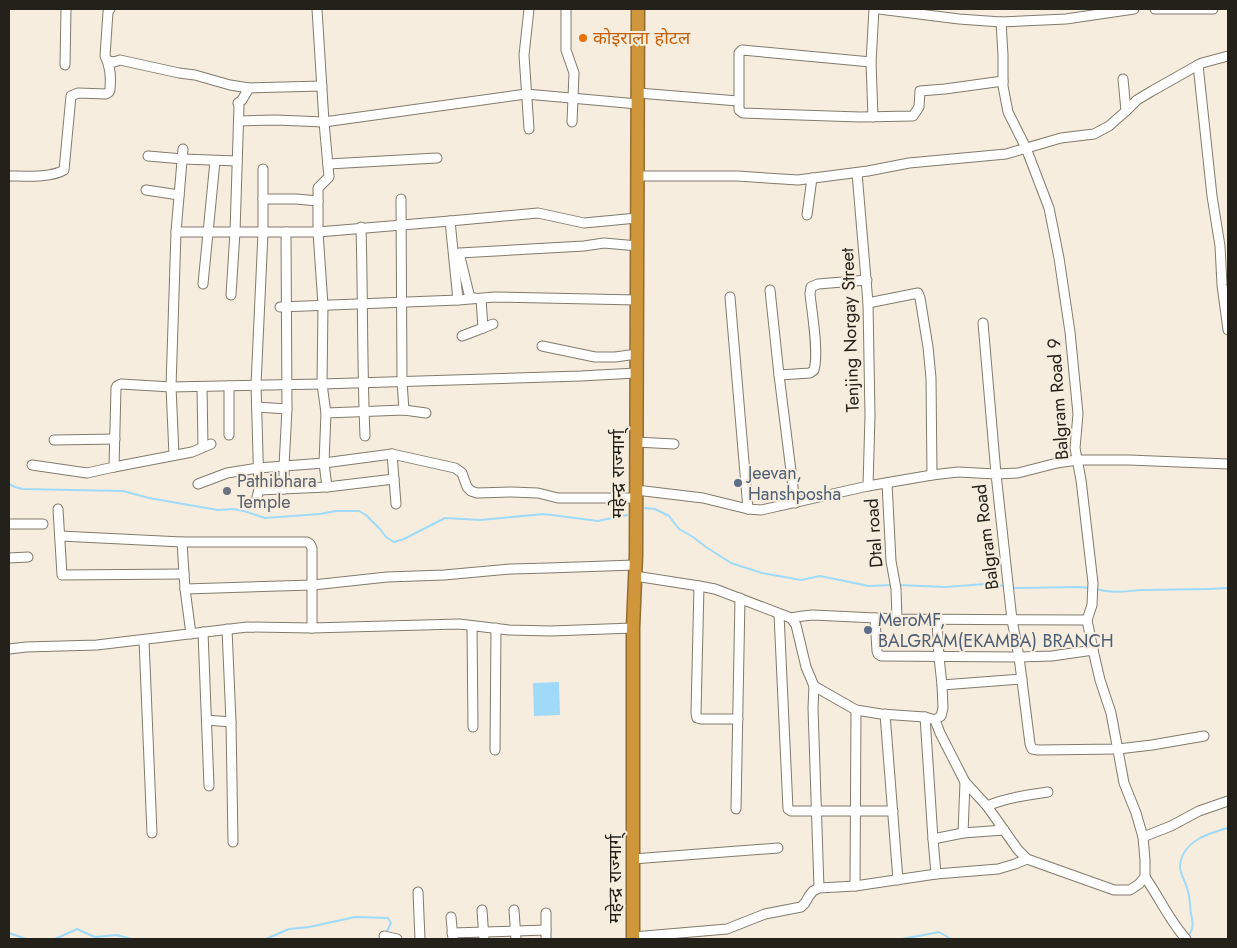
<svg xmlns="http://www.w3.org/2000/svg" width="1237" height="948" font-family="Jost,'Noto Sans Devanagari',sans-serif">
<rect width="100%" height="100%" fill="#f6edde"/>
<polygon fill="#9fdaf9" points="559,682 560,715 534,716 533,683"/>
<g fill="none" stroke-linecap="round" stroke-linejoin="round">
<g stroke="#9fdaf9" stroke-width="2">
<polyline points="9,484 15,487 23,489 123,491 149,498 189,505 218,510 233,509 244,511 265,518 320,514 336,511 359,511 366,515 380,529 386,537 394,542 404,539 445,518 480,520 544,514 598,521 627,515"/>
<polyline points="645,508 655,509 669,516 679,529 693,537 706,547 731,563 762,573 801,580 820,576 869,586 893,585"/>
<polyline points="898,585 946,587 985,584 1005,586"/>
<polyline points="1011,588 1080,587 1089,588"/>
<path d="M1096,589C1114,594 1125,591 1142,590C1171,589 1200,590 1228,588"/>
<polyline points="9,933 26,939"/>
<path d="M1188,936C1194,929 1193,923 1191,914C1190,906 1190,896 1187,888C1185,880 1180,874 1180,866C1182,841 1209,833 1228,828"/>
<polyline points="55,939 77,929 95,937 117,935 131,939"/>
<polyline points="266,939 289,929 309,927 355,917 388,918 391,923 386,933"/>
<polyline points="902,939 939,932 951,939"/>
</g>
<g stroke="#827b6d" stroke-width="11">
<g id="minor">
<polyline points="317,9 324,122 329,177 318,188 318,232 323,305 322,384 326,413 324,463 327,487"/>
<polyline points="566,9 566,50 574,73 572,122"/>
<polyline points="879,9 959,19 1001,22 1066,19 1134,9"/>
<polyline points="1155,9 1213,9"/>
<polyline points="1001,22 1003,55 1003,86 1008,112 1026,148 1049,208 1059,258 1070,332 1078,414 1075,448 1081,480 1093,583 1092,605 1087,620 1093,650"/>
<polyline points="108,61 114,62 120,60 179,73 195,75 230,85 249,88 322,86"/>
<polyline points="871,62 742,50 739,53 739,110 743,113 860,117 913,116 919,107 920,91 945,89 1003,81"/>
<polyline points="65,65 66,9"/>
<polyline points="1198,65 1212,196 1220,246 1222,285 1228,330"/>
<polyline points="638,93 738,101"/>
<polyline points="1126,111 1137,100 1152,91 1198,65 1202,63 1228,56"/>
<polyline points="873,117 871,62 874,9"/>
<polyline points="239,121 276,120 324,122 526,94 638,104"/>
<polyline points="529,129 524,55 529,9"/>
<polyline points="148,156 183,159 237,161"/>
<polyline points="328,164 437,158"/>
<polyline points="857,173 868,303 870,416 868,486"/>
<path d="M9,176C24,176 51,178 64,170L71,96L78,93L106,94L109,92L110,90C111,78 111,67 105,56L108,12L110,9"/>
<polyline points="637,176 737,176 798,180 868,171 909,163 1006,154 1061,138 1094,134 1109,126 1126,111 1123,79"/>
<polyline points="146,190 179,195"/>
<polyline points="263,199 296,199 318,201"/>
<polyline points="401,199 402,382 404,410"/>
<polyline points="807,215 812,178"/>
<polyline points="450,221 458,300"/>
<path d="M361,227C363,297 362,367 365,436"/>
<polyline points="176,232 318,232 450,221 538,213 584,223 637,218"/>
<polyline points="203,284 215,161"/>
<polyline points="770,290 779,375 795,503"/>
<polyline points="231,295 235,232 239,106 238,103 242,100 249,88"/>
<polyline points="730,297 748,509"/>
<polyline points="475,298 470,298 459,253 584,246 604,243 638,246"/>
<polyline points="868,303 918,293 920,298 928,347 931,378 932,475"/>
<polyline points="280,307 458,300 495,297 637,300"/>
<polyline points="983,323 996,474 1018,473 1057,463 1077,460 1129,460 1228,464"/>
<polyline points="483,328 493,324"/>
<polyline points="462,336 483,328 481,299"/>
<polyline points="542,346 595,357 615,357 637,354"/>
<path d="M779,375L810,373L814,370C819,352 812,313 810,294L811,287L818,284L867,280"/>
<polyline points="202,387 203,447"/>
<polyline points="257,407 287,409"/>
<polyline points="326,413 404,410 426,413"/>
<polyline points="229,435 229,386"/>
<polyline points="54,440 115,439"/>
<polyline points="636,442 674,444"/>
<polyline points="392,454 396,504"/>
<polyline points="174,455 171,387 176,232 183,149"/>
<polyline points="32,465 87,473 114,467 192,452 211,444"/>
<polyline points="114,467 116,388 117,386 121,384 171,387 322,384 581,376 636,373"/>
<polyline points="887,483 891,561 896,589 897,619"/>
<polyline points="198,484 227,473 258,468 324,463 392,454 455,468 462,473 467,487 471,491 477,493 511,492 538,493 558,498 636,498"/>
<polyline points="284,489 284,466 287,409 286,232"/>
<polyline points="259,490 327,487 394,479"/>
<polyline points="636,490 703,498 748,509 761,510 868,486 932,475 958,472 996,474 1012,620 1019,657 1030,744 1032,749 1038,750 1118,749 1152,745 1204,736"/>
<polyline points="257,497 259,490 256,385 263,233 263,169"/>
<polyline points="58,509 62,575 184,574"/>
<polyline points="9,524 43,524"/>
<polyline points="60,536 182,542 307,542 310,544 312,548 312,628"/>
<polyline points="182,542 185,589 191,634"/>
<polyline points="9,558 28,557"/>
<polyline points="635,576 699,586 715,589 791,618 796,625 806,667 814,686 856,710 881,714 925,717 935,720 940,733 965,782 987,806 1018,850 1027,859 1114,890 1130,890 1139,884 1145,877 1145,860 1143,837 1136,813 1124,783 1111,713 1100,680 1093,650 1052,656 1019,657 881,656 878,654 877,651 875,618"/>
<polyline points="699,586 696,713 697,718 701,719 738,719"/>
<polyline points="185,589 313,585 387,577 444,575 511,569 548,568 635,565"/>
<polyline points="779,614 788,809 791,811 893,811"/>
<polyline points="791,618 803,616 813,615 897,619 1087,620"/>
<polyline points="472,626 473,727"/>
<polyline points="227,629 231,722 233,842"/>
<polyline points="203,632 209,786"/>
<polyline points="144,640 152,833"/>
<polyline points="9,649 26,647 97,645 247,627 312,628 459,624 509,630 551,631 633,628"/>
<polyline points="942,685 1022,679"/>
<polyline points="814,686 813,708 819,888"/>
<polyline points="885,714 898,880"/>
<polyline points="925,717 933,839 936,874"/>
<polyline points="207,720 231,722"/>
<polyline points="935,720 941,716 943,708 942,685 939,657 937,620"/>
<polyline points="495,750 496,628"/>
<polyline points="965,782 963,833 1004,830"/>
<path d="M987,806C1006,798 1027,795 1048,792"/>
<polyline points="736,809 740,598"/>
<polyline points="1143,837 1171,826 1199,811 1228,801"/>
<polyline points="933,839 963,833"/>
<polyline points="633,859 778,848"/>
<path d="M1145,877C1159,897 1169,920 1186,939"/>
<polyline points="855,886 856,710"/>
<polyline points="418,892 420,939"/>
<polyline points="482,910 484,939"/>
<polyline points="514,910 516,939"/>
<polyline points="451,917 453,939"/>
<polyline points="452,933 546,930"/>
<polyline points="384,936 397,939"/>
<polyline points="633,937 727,929 765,914 801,907 805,903 809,896 813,891 819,888 855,886 936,874 998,869 1015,864 1027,859"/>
<polyline points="546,939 546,913"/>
</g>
</g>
<g stroke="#936d30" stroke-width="15">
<polyline id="highway" points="633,939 633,628 636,555 638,9"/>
</g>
<use href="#minor" stroke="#fff" stroke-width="9"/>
<use href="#highway" stroke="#cf963c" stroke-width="12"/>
</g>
<circle fill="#e8710a" stroke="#f6edde" stroke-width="2" cx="583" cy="38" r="5"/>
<g fill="#5c6f8a" stroke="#f6edde" stroke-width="2">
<circle cx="738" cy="483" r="5"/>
<circle cx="868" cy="630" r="5"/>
</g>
<circle fill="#6b7280" stroke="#f6edde" stroke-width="2" cx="227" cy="491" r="5"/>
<g text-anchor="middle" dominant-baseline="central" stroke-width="4" stroke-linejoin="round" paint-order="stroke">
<g font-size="18" fill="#c56008" stroke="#f6edde" text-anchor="start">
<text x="593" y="38">कोइराला होटल</text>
</g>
<g font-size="18" fill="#24211b" stroke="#f6edde">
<text transform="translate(850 330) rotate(-92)">Tenjing Norgay Street</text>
<text transform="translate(1058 399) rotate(-94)">Balgram Road 9</text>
<text transform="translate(618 474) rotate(-90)">महेन्द्र राज्मार्ग्</text>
<text transform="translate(874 533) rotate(-94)">Dtal road</text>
<text transform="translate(986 537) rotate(-97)">Balgram Road</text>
<text transform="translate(615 879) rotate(-90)">महेन्द्र राज्मार्ग्</text>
</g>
<g font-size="18" fill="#4e5e75" stroke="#f6edde" text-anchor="start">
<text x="748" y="473">Jeevan,<tspan x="748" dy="21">Hanshposha</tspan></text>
<text x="878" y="620">MeroMF,<tspan x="878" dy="21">BALGRAM(EKAMBA) BRANCH</tspan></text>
</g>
<g font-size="18" fill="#5b616d" stroke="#f6edde" text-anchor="start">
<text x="237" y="481">Pathibhara<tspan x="237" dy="21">Temple</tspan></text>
</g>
</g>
<rect width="1237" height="948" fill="none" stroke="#24211b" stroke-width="20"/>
</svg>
